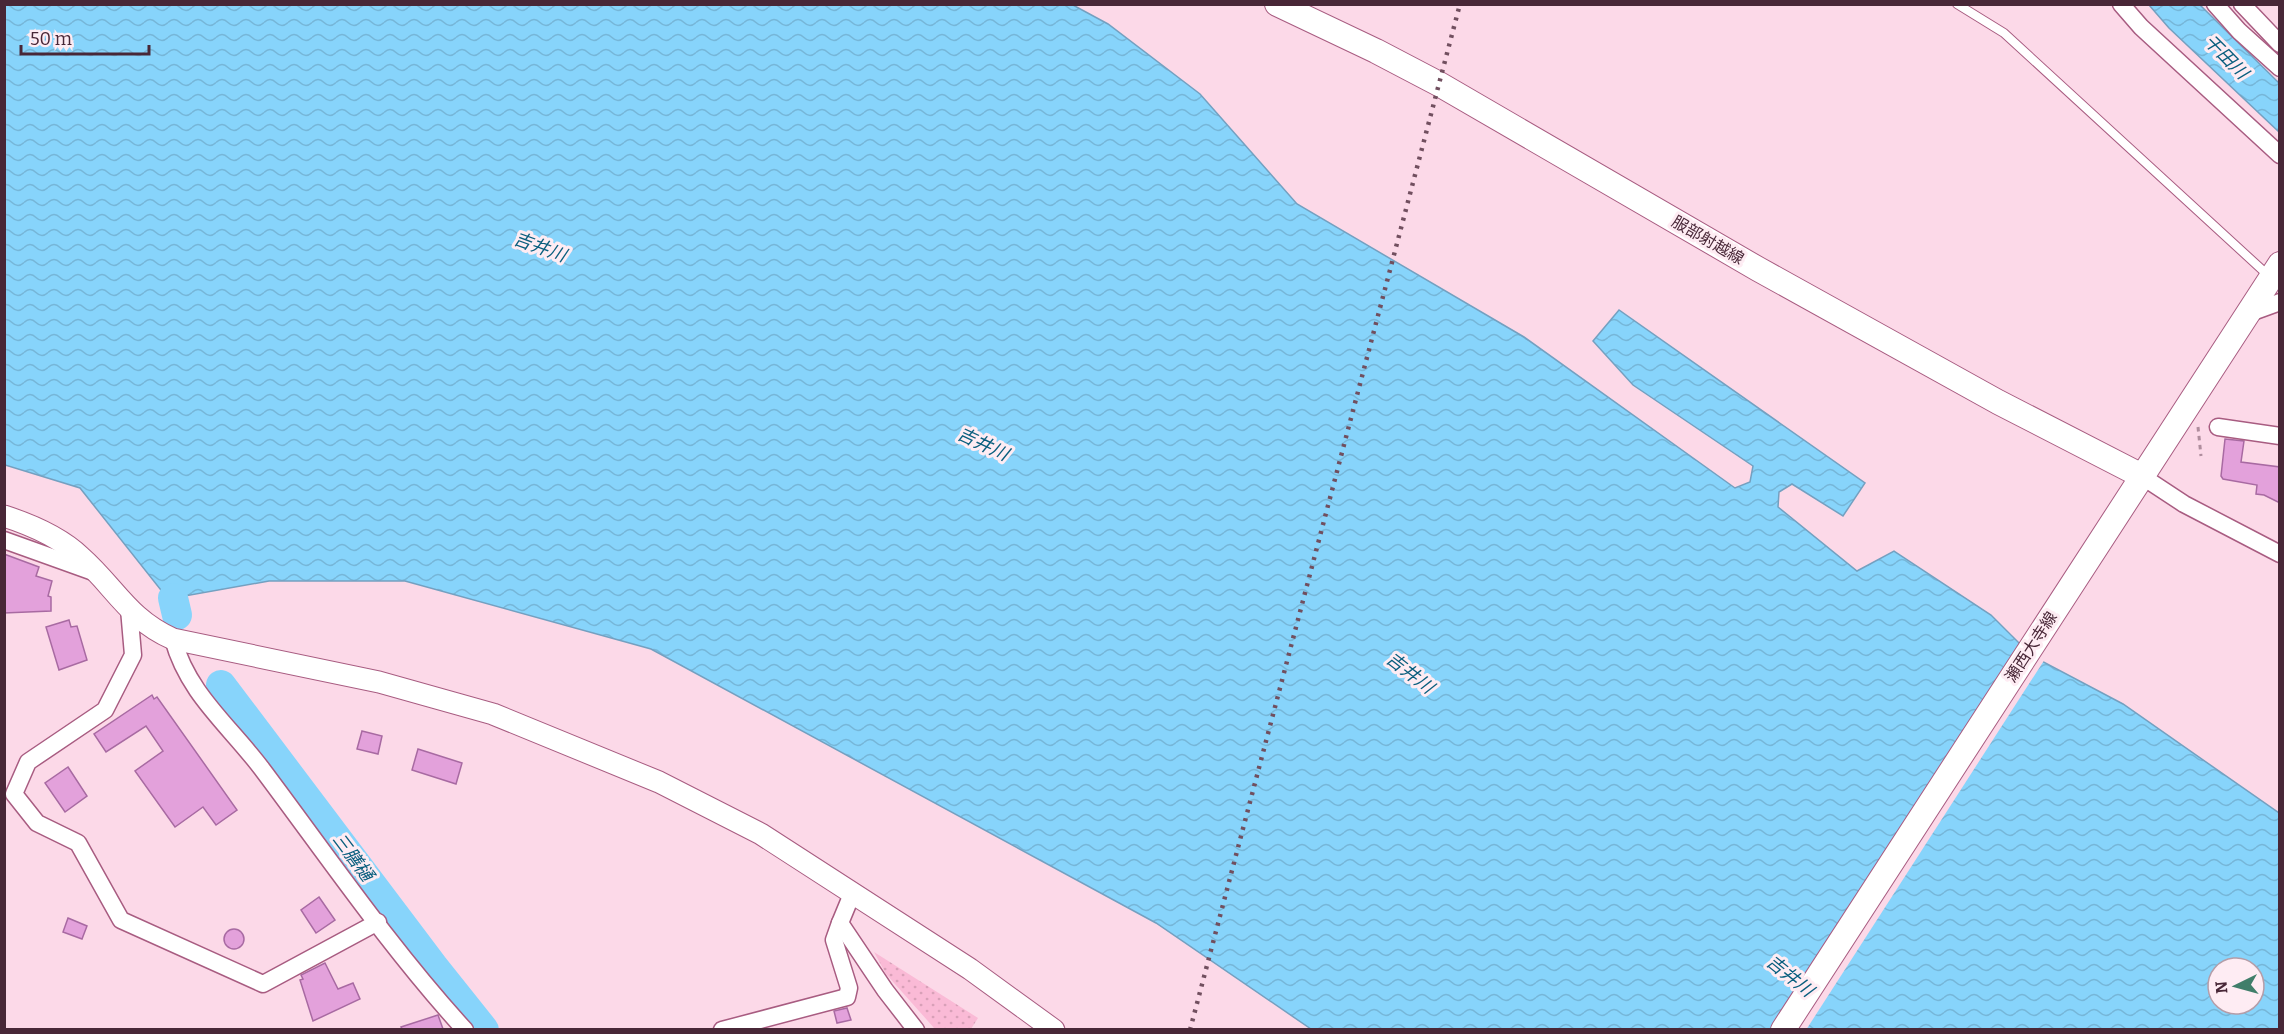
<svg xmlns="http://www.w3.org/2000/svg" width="2284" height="1034" font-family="Bitter,'Noto Sans JP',serif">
<defs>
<pattern id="park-dots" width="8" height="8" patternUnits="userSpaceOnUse" patternTransform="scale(1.5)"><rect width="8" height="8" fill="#fabad6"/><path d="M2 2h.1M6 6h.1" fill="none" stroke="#d8a0b8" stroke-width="1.8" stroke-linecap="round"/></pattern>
<pattern id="water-waves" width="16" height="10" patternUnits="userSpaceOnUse" patternTransform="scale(1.5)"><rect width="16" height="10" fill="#87d4fb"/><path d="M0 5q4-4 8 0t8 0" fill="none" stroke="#76b6d8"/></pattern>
</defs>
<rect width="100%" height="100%" fill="#fcd9e8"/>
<polygon fill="url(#park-dots)" points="874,952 978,1018 971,1029 935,1029 886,974"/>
<g fill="url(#water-waves)" stroke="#74a0c0" stroke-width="1.5" fill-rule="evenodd">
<path d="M5,5H1073L1108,24L1200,94L1297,204L1524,337L1735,488L1750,482L1753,466L1633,385L1593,341L1619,310L1865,483L1843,516L1792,484L1779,492L1778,507L1857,571L1894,551L1991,615L2032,656L2123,704L2279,813V1029H1311L1156,923L651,649L405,581H269L168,599L80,488L5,465ZM2218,968H2254V1004H2218Z"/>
<polygon points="2149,5 2200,5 2279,83 2279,132 2169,28"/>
</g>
<polygon fill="#fcd9e8" points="2034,653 2045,659 1806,1030 1772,1029"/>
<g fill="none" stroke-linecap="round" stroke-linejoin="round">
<g stroke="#87d4fb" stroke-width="30">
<polyline points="173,598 177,615"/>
<polyline points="221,685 433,966 484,1030"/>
</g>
</g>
<g fill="#e3a1db" stroke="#a86aa2" stroke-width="1.5">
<polygon points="2225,439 2244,441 2241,462 2280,467 2280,503 2264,495 2256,494 2257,485 2223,479 2221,476"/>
<polygon points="4,554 39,567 36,576 52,581 48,596 51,597 51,611 4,613"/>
<polygon points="69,620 71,627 77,626 87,660 59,670 46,627"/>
<polygon points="152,695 154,699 157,697 237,810 216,825 203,807 175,827 135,771 163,751 146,726 106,752 94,734"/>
<polygon points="362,731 382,736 378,754 357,749"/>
<polygon points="418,749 462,763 456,784 412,770"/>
<polygon points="68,767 87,796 65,812 45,783"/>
<polygon points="319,897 335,920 316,933 301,910"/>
<polygon points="68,918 87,926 82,939 63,932"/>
<circle cx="234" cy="939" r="10"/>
<polygon points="325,963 338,989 353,983 360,999 313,1021 300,980 303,979 301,975"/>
<polygon points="847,1008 851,1020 837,1023 834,1011"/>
<polygon points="438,1015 443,1029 402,1029 401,1027"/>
</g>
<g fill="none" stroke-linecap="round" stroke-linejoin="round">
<g stroke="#a85c81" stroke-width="10">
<polyline id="service" points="1957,4 2004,33 2270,277"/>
</g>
<g stroke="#a85c81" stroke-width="19">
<g id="minor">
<polyline points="2121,4 2141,27 2280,155"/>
<polyline points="2215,4 2239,31 2280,68"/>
<polyline points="2242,4 2280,44"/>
<polyline points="2247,314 2280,302"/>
<polyline points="2218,427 2280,436"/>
<polyline points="2140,475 2184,504 2280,554"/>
<polyline points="4,540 96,573"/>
<polyline points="129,609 133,655 105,710 28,762 14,794 37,823 78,843 121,920 263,984 378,922"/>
<path d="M173,639C188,694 229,725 262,769C328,857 391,949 465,1030"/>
<polyline points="852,894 840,923 885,990 916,1030"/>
<polyline points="722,1030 847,997 849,988 834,940 840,923"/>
</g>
</g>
<g stroke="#a85c81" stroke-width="23">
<path id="tertiary" d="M4,516C32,525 60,537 81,557C115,587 128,619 173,639L379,682L493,714L659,782L761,834L970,969L1054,1030"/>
</g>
<g stroke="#a85c81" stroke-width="26">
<g id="secondary">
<polyline points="1277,4 1376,51 1439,84 1758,269 1998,402 2140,475"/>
<polyline points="1783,1030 2280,264"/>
</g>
</g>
<polyline stroke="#af8d9d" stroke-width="3" stroke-dasharray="4.5 4.5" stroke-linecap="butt" points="2198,427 2201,456"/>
<use href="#service" stroke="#fff" stroke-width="8"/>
<use href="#minor" stroke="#fff" stroke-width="16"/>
<use href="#tertiary" stroke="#fff" stroke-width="21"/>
<use href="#secondary" stroke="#fff" stroke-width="24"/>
<polyline stroke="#714f5f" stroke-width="4.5" stroke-dasharray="3 6" stroke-linecap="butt" points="1190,1030 1460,4"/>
</g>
<g text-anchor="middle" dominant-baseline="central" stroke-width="6" stroke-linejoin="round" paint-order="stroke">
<g font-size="16" fill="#482737" stroke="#feecf3">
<text transform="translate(1708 240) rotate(30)">服部射越線</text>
<text transform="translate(2031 647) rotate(-57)">瀬西大寺線</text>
</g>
<g font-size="18" font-style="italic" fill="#095e7e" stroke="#feecf3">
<text transform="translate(2226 57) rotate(45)">干田川</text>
<text transform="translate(540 247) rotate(20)">吉井川</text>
<text transform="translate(983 444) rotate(25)">吉井川</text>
<text transform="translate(1410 673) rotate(38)">吉井川</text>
<text transform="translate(353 857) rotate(53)">三膳樋</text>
<text transform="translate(1790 976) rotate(39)">吉井川</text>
</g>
</g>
<rect width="2284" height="1034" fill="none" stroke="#482737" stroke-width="12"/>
<g transform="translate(2236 986) rotate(265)"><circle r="28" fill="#feecf3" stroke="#b59da8" stroke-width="1.5"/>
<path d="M0-4.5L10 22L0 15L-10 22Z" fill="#407e6a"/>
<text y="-9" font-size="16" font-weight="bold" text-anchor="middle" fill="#482737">N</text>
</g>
<path d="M21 45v9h128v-9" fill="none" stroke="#482737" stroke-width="3"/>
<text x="30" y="45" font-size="18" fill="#482737" stroke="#feecf3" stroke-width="4.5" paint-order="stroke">50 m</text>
</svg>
